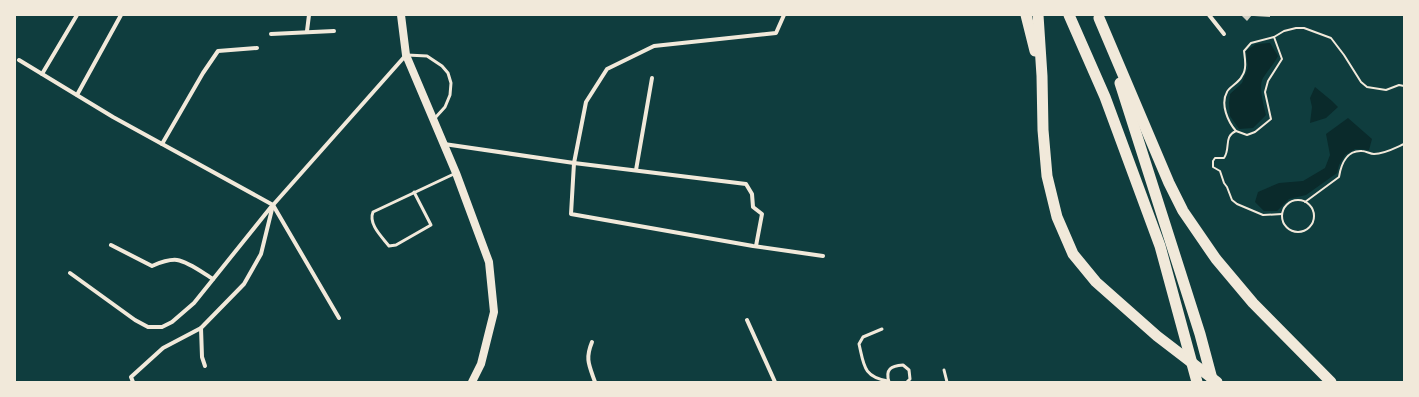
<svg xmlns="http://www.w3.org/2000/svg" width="1419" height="397" font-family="'Public Sans',sans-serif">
<rect width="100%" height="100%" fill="#0f3d3e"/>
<g fill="#0a2a2b">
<path d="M1270,43L1278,56C1274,64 1268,70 1263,78C1258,87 1264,106 1266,115L1253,128L1239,129L1230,116L1229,103L1230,94L1242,83L1248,68L1246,51L1256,44Z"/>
<polygon points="1315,87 1332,101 1338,107 1326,118 1310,123 1312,107 1310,98"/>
<polygon points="1348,118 1372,139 1369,150 1355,149 1345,155 1339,165 1337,173 1306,195 1289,199 1277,211 1264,211 1255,202 1258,192 1279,183 1303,181 1325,168 1330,155 1326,134"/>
</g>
<g fill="#cfcfc3">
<polygon points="1241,15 1252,15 1247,21"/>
<polygon points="1254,15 1270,15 1270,17 1254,16"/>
</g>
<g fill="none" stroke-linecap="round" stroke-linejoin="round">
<g stroke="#f1e9da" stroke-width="2">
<path d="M1274,37L1282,59L1268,81L1265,92L1271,119L1255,132L1247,135L1236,131C1223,137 1231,148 1224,158H1215L1213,161V167L1220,171L1224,183L1227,187L1232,200L1237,204L1263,215L1282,214"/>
<polyline points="1404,93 1404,99"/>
<path d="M1236,131C1228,122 1220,104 1227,92C1229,87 1239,83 1242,76C1247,69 1245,59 1244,51L1251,43L1274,37L1284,31L1296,28H1304L1331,38L1344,55L1361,82L1367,87L1386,90L1399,85L1404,86"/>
<circle cx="1298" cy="216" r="16"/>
<path d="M1305,202L1339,177C1341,164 1347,150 1362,151C1366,151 1370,154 1374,154C1384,154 1395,148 1404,144"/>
</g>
<g stroke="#f1e9da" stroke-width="3">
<polyline points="407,55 427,56 442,66 448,73 451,83 450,95 445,107 435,118"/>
<path d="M414,192L431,225L396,245L389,246C382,237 368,224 373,212L456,173"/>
<path d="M882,329L863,337L859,344C864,365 863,377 888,381"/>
<polyline points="944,370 947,382"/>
<path d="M889,382C885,369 891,366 903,365L909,370L910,379L907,382"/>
</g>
<g stroke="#f1e9da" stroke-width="4">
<polyline points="784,15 776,33 654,46 607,69 586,102 574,163 571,214 753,246 823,256"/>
<polyline points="1209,15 1224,34"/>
<polyline points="307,31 309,15"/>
<polyline points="271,34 334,31"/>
<polyline points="19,60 113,117 273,205 339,318"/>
<polyline points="42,74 77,15"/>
<polyline points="77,95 121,15"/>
<polyline points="162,144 203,73 218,51 257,48"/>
<polyline points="444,144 574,163 746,184 752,194 753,207 762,214 756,246"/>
<polyline points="636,170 652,78"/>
<path d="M111,245L152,266C159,263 169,259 177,260C189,262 203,273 213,279"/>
<polyline points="70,273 135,320 148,327 162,327 172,322 194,303 271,207"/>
<polyline points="747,320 775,382"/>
<polyline points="201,328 202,357 205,366"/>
<path d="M592,342C585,359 589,365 595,382"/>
<polyline points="133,382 131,377 163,348 201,328 244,284 261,254 273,205 406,55"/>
</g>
<polyline stroke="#f1e9da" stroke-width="8" points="401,15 406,55 456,173 489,262 494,312 481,364 472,382"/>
<g stroke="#f1e9da" stroke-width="11">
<polyline points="1026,15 1035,51"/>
<polyline points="1038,15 1042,76 1043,130 1047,176 1057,217 1073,254 1096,282 1157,336 1217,382"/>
<polyline points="1069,15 1105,97 1160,246 1197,382"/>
<polyline points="1099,18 1169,183 1183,211 1216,259 1253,303 1331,382"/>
<polyline points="1120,83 1200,334 1212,379"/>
</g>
</g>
<rect width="1419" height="397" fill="none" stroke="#f1e9da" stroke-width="32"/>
</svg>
